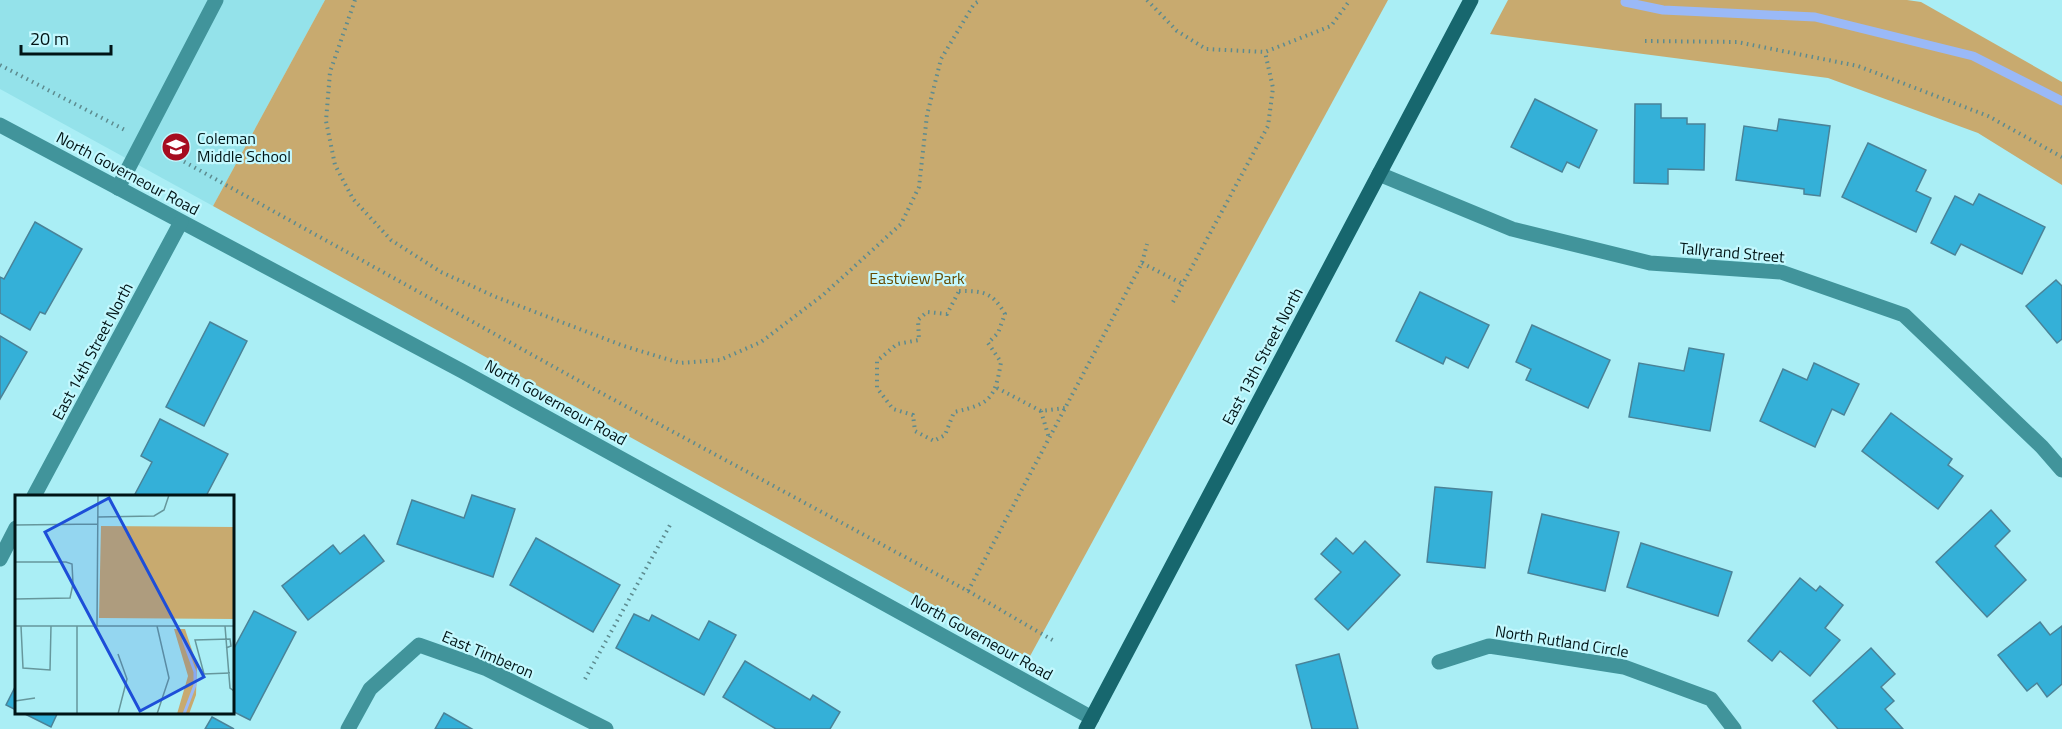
<svg xmlns="http://www.w3.org/2000/svg" width="2062" height="729" font-family="'Titillium Web',sans-serif">
<rect width="100%" height="100%" fill="#aaeef5"/>
<polygon fill="#94e2ea" points="0,0 325,0 213,206 0,89"/>
<g fill="#c8aa6f">
<polygon points="325,0 1388,0 1029,658 213,206"/>
<polygon points="1508,0 1907,0 1921,2 2062,82 2062,185 1978,133 1828,78 1490,34"/>
</g>
<g fill="none" stroke-linecap="round" stroke-linejoin="round">
<polyline stroke="#9ab9f7" stroke-width="9" points="1625,2 1663,10 1815,17 1973,56 2062,101"/>
</g>
<g fill="#34b0d8" stroke="#4a8398" stroke-width="1.5">
<polygon points="1535,99 1597,130 1579,168 1567,162 1562,172 1511,147"/>
<polygon points="1635,104 1661,104 1661,118 1687,118 1687,124 1705,124 1704,170 1668,169 1668,184 1634,183"/>
<polygon points="1779,119 1830,126 1820,196 1804,194 1804,189 1736,180 1744,126 1777,131"/>
<polygon points="1868,143 1926,170 1916,191 1931,198 1916,232 1842,197"/>
<polygon points="1979,194 2045,227 2022,274 1961,244 1955,255 1931,243 1955,196 1973,205"/>
<polygon points="35,222 82,249 45,314 40,312 30,330 0,313 0,277 4,279"/>
<polygon points="2056,280 2062,286 2062,339 2057,343 2026,306"/>
<polygon points="1420,292 1489,325 1468,368 1446,357 1443,364 1396,341"/>
<polygon points="210,322 247,341 204,426 166,407"/>
<polygon points="1532,325 1610,360 1588,408 1526,380 1531,369 1516,362"/>
<polygon points="0,336 27,352 0,399"/>
<polygon points="1689,348 1724,354 1710,431 1629,417 1639,363 1684,371"/>
<polygon points="1814,363 1859,384 1844,415 1832,409 1815,447 1760,421 1783,369 1807,380"/>
<polygon points="1891,413 1952,459 1948,465 1963,476 1938,509 1862,451"/>
<polygon points="160,419 228,454 206,496 134,496 152,462 141,456"/>
<polygon points="1435,487 1492,492 1485,568 1427,562"/>
<polygon points="472,495 515,509 493,577 397,544 412,500 464,518"/>
<polygon points="1991,510 2010,531 1995,546 2026,580 1987,617 1936,562"/>
<polygon points="1542,514 1619,532 1605,591 1528,573"/>
<polygon points="364,535 384,561 308,620 282,586 333,545 340,554"/>
<polygon points="536,538 620,585 593,632 510,585"/>
<polygon points="1336,538 1353,554 1365,541 1400,575 1348,630 1315,599 1341,572 1321,554"/>
<polygon points="1641,543 1732,572 1718,616 1627,587"/>
<polygon points="1800,578 1816,591 1820,586 1843,605 1825,628 1840,640 1810,676 1780,651 1772,661 1748,641"/>
<polygon points="254,611 296,632 250,720 232,711 232,652"/>
<polygon points="634,614 649,621 652,615 699,640 709,621 736,635 704,695 616,648"/>
<polygon points="2040,622 2050,635 2062,626 2062,684 2047,697 2037,683 2027,691 1998,655"/>
<polygon points="1871,648 1895,674 1881,687 1894,701 1885,709 1903,729 1838,729 1813,701"/>
<polygon points="1339,654 1358,729 1312,729 1296,665"/>
<polygon points="745,661 810,700 813,695 840,712 830,729 776,729 723,697"/>
<polygon points="16,685 16,710 6,705"/>
<polygon points="21,712 58,712 51,727"/>
<polygon points="444,713 472,729 435,729"/>
<polygon points="212,717 234,729 205,729"/>
</g>
<g fill="none" stroke-linecap="round" stroke-linejoin="round">
<g stroke="#5d8b8f" stroke-width="4" stroke-dasharray="1.5 4.5" stroke-linecap="butt">
<polyline points="355,0 330,72 326,121 335,165 353,199 391,240 441,272 496,297 624,346 680,363 720,360 761,342 823,295 901,224 919,187 927,115 941,59 974,4 981,0"/>
<polyline points="1147,0 1177,31 1206,49 1265,52 1331,26 1350,0"/>
<polyline points="1645,41 1737,42 1858,66 1988,116 2062,157"/>
<polyline points="0,65 125,130"/>
<polyline points="163,150 592,388 968,591 1056,642"/>
<polyline points="1142,263 1183,284"/>
<path d="M959,291C984,291 992,292 1005,314L998,333L988,343L1001,362C995,398 991,404 954,412L945,435L934,441L915,431L913,415L893,409L877,388V361L897,344L919,340L918,320L927,312L947,314Z"/>
<polyline points="1173,302 1268,126 1273,88 1265,52"/>
<polyline points="997,388 1041,411 1065,408"/>
<polyline points="1041,411 1049,438"/>
<polyline points="968,591 1142,263 1147,244"/>
<polyline points="585,679 670,525"/>
</g>
<polyline stroke="#41949b" stroke-width="15" points="118,188 216,0"/>
<g stroke="#41949b" stroke-width="15">
<polyline points="0,125 462,371 1092,718"/>
<polyline points="1379,174 1512,229 1650,263 1781,272 1904,315 2042,447 2062,470"/>
<polyline points="34,496 181,222"/>
<polyline points="0,559 16,528"/>
<polyline points="1439,662 1489,646 1624,667 1711,699 1734,729"/>
<polyline points="348,729 370,689 419,645 487,669 606,729"/>
</g>
<polyline stroke="#17676e" stroke-width="15" points="1086,729 1471,0"/>
</g>
<defs>
<g id="school-disc" transform="scale(1.5)"><circle r="9.5" fill="#a60d20" stroke="#c3f8fe"/><path d="M0-5L7-2L0 1L-7-2ZM-4 1L0 2.5L4 1V4Q0 6-4 4Z" fill="#fff"/></g>
</defs>
<g fill-rule="evenodd">
<use href="#school-disc" x="176" y="147"/>
</g>
<g text-anchor="middle" dominant-baseline="central" stroke-width="4.5" stroke-linejoin="round" paint-order="stroke">
<g font-size="16" fill="#001416" stroke="#c3f8fe" text-anchor="start">
<text x="197" y="138">Coleman<tspan x="197" dy="18">Middle School</tspan></text>
</g>
<g font-size="16" fill="#001416" stroke="#c3f8fe">
<text transform="translate(128 173) rotate(28)">North Governeour Road</text>
<text transform="translate(1732 252) rotate(5)">Tallyrand Street</text>
<text transform="translate(92 351) rotate(-62)">East 14th Street North</text>
<text transform="translate(1262 356) rotate(-62)">East 13th Street North</text>
<text transform="translate(556 402) rotate(29)">North Governeour Road</text>
<text transform="translate(982 637) rotate(29)">North Governeour Road</text>
<text transform="translate(1562 641) rotate(9)">North Rutland Circle</text>
<text transform="translate(488 654) rotate(23)">East Timberon</text>
</g>
<g font-size="16" fill="#664a00" stroke="#c3f8fe">
<text x="917" y="278">Eastview Park</text>
</g>
</g>
<g transform="translate(15 495)">
<rect width="219" height="219" fill="#aaeef5"/>
<path d="M86,31L219,32V124L84,123ZM159,134H170L182,170L181,200L174,219H162L173,181Z" fill="#c8aa6f"/>
<path fill="none" stroke="#9ab9f7" stroke-width="3" d="M168,144L180,177V190L169,219"/>
<path fill="none" stroke="#66979c" stroke-width="1.5" d="M83,22L139,21L149,15L154,0M0,30L83,29M0,67H51L57,69L58,89L55,103L0,104M0,131H219M6,131L8,173L35,175L36,131M62,131V219M82,131L83,0M210,131L215,193L219,196M211,153L216,151L215,144L180,145L189,179L215,178M103,159L112,184L103,219M0,206L20,203M142,219L154,183L142,131"/>
<path fill="#1d4ed8" fill-opacity="0.15" stroke="#1d4ed8" stroke-width="3" d="M94,3L189,182L125,216L30,37Z"/>
<rect width="219" height="219" fill="none" stroke="#001416" stroke-width="3"/>
</g>
<path d="M21 45v9h90v-9" fill="none" stroke="#001416" stroke-width="3"/>
<text x="30" y="45" font-size="18" fill="#001416" stroke="#c3f8fe" stroke-width="4.5" paint-order="stroke">20 m</text>
</svg>
